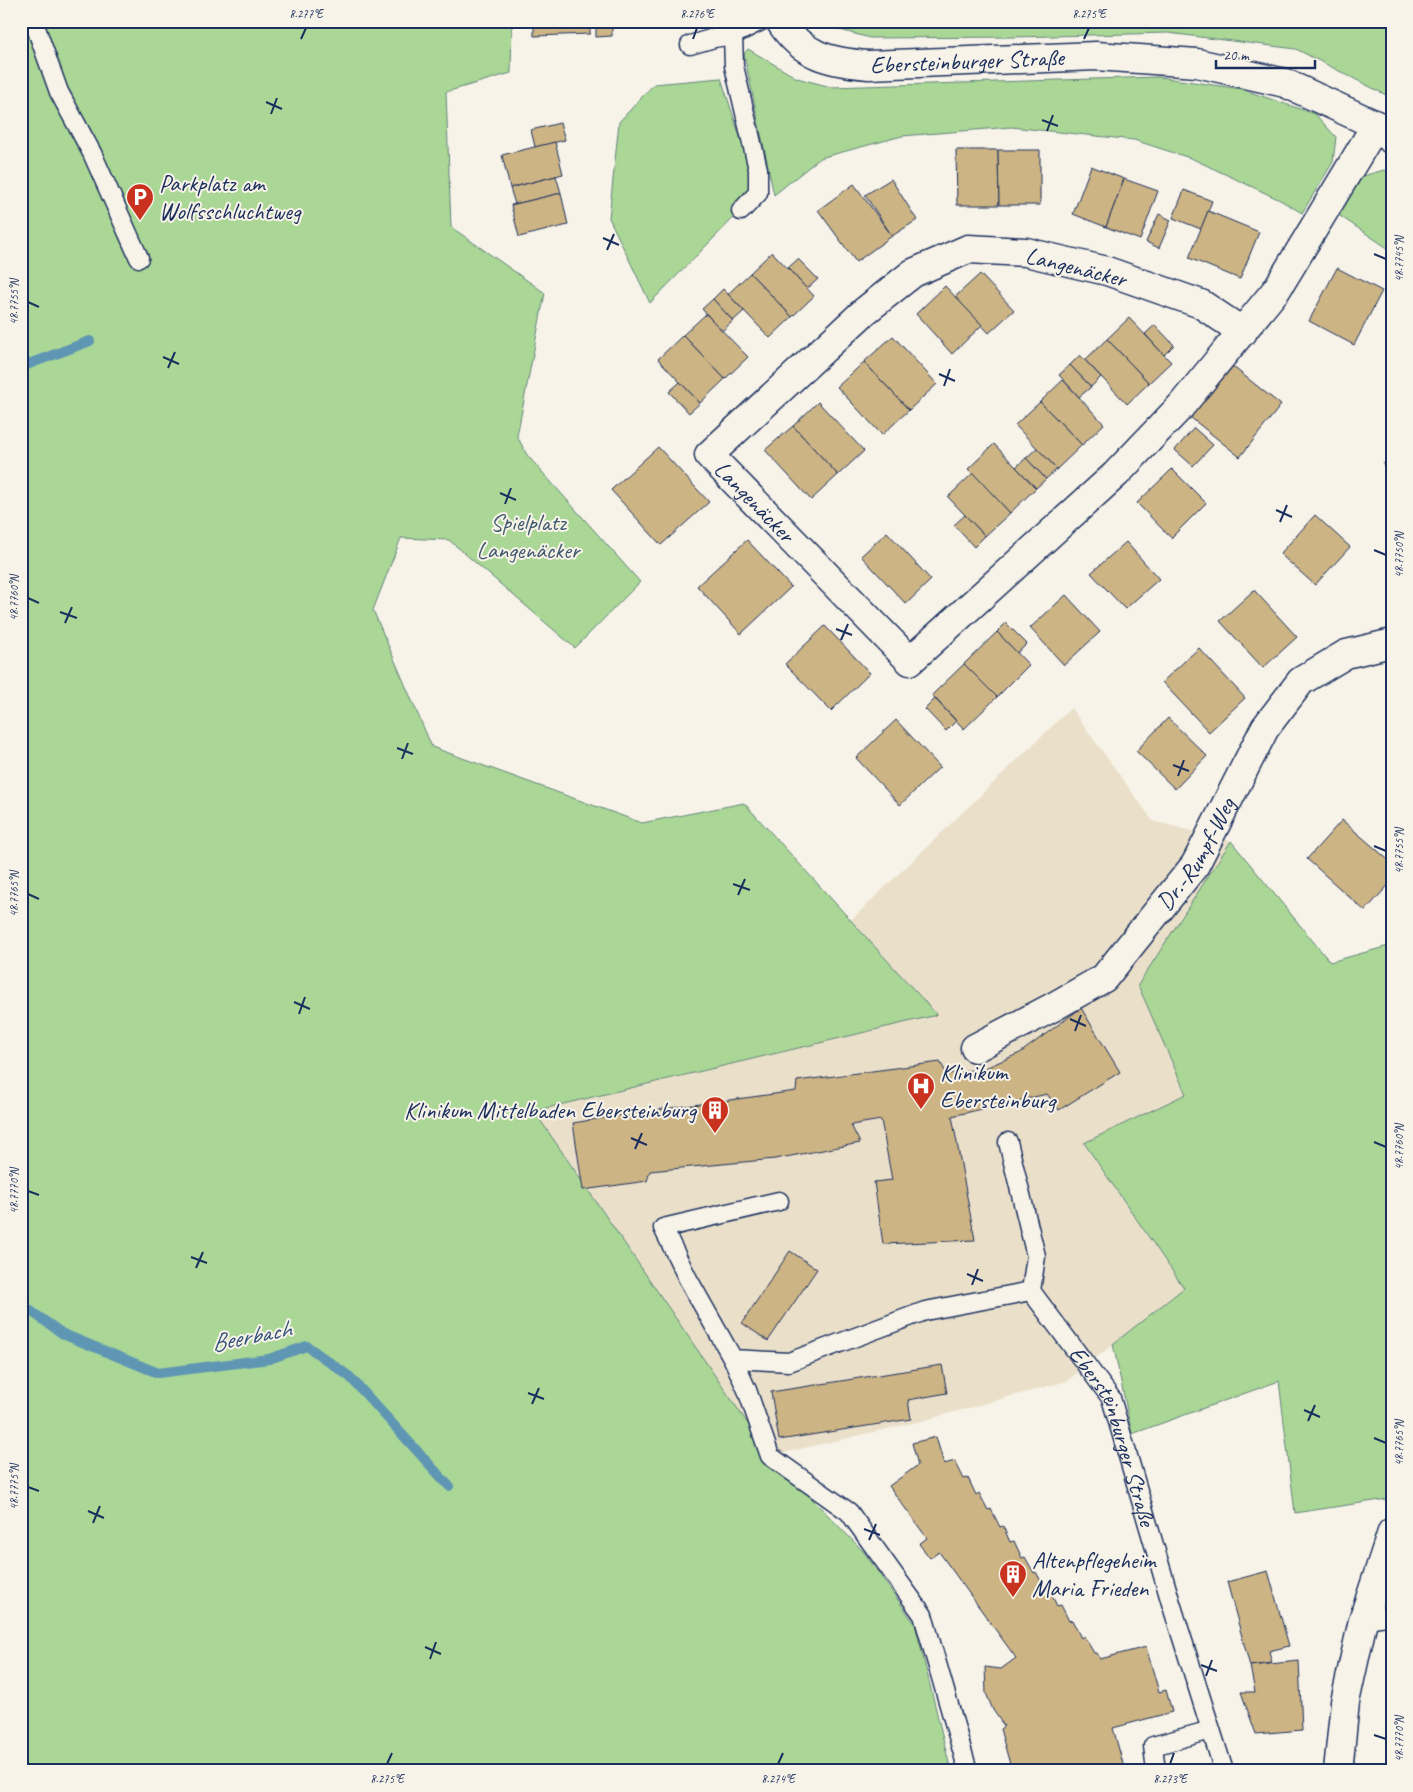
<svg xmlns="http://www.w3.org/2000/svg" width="1413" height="1792" font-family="Caveat,sans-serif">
<rect width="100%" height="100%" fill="#f7f3e8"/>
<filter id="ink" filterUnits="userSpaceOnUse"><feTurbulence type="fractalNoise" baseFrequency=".02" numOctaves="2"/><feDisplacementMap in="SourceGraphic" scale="10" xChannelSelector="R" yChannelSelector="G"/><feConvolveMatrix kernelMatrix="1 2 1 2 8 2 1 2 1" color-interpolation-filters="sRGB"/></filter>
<g filter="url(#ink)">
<polygon fill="#eae0ca" points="1071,708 1153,821 1231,841 1138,985 1186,1094 1084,1144 1184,1288 1067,1381 922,1421 770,1456 534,1111 937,1015 851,920"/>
<g fill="#aad796" stroke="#62837a">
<polygon points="21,21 512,21 511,73 446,92 451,227 545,293 517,436 527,455 640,582 575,648 449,540 401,538 373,610 432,747 642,823 744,803 937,1015 534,1111 770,1456 863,1551 915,1624 951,1771 21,1771"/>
<polygon points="815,21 1392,21 1392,98 1296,49 1168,33 1013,37 870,38 817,24"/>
<polygon points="748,49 797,78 831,87 1159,77 1241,89 1315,114 1336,137 1333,162 1302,213 1280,200 1193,159 1134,140 1011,127 902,136 820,158 774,195 744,54"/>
<polygon points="721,78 758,193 650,303 609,218 619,122 654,84"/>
<polygon points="1384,170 1392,172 1392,251 1337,214 1363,176"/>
<polygon points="1231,841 1330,962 1392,945 1392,1491 1387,1499 1295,1513 1279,1381 1132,1434 1113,1344 1184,1288 1084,1143 1186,1094 1138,985"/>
</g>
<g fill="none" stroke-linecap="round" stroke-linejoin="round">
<g stroke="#5f96b3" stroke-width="10">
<polyline points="21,367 90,341"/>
<polyline points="21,1304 63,1334 158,1373 269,1359 307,1346 350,1377 449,1486"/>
</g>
</g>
<g fill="#cdb484" stroke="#1b2f5e">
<polygon points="534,21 631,21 612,22 612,36 596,37 596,24 590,25 590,34 534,36"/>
<polygon points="639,21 674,21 675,28 639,29"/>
<polygon points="560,123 565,140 535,147 531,130"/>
<polygon points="555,142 563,174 510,188 502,155"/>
<polygon points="956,150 998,150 999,205 957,205"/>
<polygon points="998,150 1040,150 1040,205 999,205"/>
<polygon points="1091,166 1124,179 1106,227 1073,214"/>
<polygon points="556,176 561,193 515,204 510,188"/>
<polygon points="891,179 917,220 892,236 865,195"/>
<polygon points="1124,179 1158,191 1140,240 1106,227"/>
<polygon points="854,184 892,236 856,262 818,210"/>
<polygon points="1184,190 1212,201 1201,229 1173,218"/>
<polygon points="561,193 568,225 519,237 511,205"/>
<polygon points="1208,211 1259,232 1240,279 1189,258"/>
<polygon points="1159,214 1171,220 1159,248 1146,242"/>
<polygon points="772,252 814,296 792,317 750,273"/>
<polygon points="798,259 818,279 807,289 788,268"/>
<polygon points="1337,268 1382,291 1354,345 1309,321"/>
<polygon points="750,273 792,317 770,338 728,294"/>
<polygon points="980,274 1014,310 989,333 955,297"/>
<polygon points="945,286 982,325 952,354 916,314"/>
<polygon points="723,289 744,311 733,321 713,299"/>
<polygon points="713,299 733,321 722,331 702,309"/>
<polygon points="706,314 748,357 725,379 683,335"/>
<polygon points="1129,318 1171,362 1149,383 1107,339"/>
<polygon points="1155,325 1174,345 1164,355 1145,334"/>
<polygon points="683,335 725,379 700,403 658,359"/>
<polygon points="893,336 937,384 909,410 864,362"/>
<polygon points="1107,339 1149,383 1127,404 1085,360"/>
<polygon points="1080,355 1101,377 1091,387 1070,365"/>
<polygon points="864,362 909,410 882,435 837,387"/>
<polygon points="1070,365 1091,387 1079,397 1059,375"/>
<polygon points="1232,366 1281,405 1240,457 1190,417"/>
<polygon points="1063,380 1104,424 1082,445 1040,402"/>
<polygon points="680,382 700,403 689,413 669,392"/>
<polygon points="818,402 864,451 838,475 793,426"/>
<polygon points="1040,402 1082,445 1057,469 1015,425"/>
<polygon points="793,426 838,475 811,500 765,450"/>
<polygon points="1194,428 1213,445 1193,466 1175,450"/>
<polygon points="994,444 1036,488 1010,513 968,469"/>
<polygon points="658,447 709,502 661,545 611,490"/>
<polygon points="1037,448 1057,469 1046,479 1026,458"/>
<polygon points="1026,458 1046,479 1036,488 1016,467"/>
<polygon points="1392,458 1392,478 1383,464"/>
<polygon points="1172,469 1206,503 1171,538 1137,503"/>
<polygon points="973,473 1010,513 985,536 948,497"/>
<polygon points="965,515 985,536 974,547 954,525"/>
<polygon points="1315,515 1350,547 1315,585 1280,554"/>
<polygon points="887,532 931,580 906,604 861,556"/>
<polygon points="747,540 791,587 741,634 697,586"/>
<polygon points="1126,542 1159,579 1125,609 1091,573"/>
<polygon points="1254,590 1297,637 1263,668 1220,621"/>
<polygon points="1066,595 1100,632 1064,665 1030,628"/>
<polygon points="1006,623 1027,644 1017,653 997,632"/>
<polygon points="825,626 870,673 831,711 785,664"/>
<polygon points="997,632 1029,665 997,697 964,664"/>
<polygon points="1199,648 1245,698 1209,732 1162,682"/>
<polygon points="964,664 997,697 964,729 932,695"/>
<polygon points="935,699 956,721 946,731 925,709"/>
<polygon points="1168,718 1207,756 1175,789 1136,751"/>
<polygon points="896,720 940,767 900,805 856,758"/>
<polygon points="1342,820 1392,863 1392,881 1365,911 1307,859"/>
<polygon points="1081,1008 1120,1072 1059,1110 1047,1094 952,1116 975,1240 883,1244 874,1182 892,1180 881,1120 851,1125 860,1143 775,1159 650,1171 647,1181 583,1190 573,1123 634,1113 796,1091 797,1081 940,1062 947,1074 985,1068 1020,1053"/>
<polygon points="790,1251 817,1269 768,1341 742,1323"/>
<polygon points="942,1365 947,1393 908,1400 911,1419 779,1440 771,1392"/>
<polygon points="936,1437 944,1464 955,1461 964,1479 968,1478 976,1495 979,1493 988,1510 991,1509 1000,1527 1003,1526 1010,1542 1014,1541 1022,1558 1025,1557 1034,1573 1036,1572 1046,1590 1049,1589 1057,1606 1061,1605 1069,1621 1072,1620 1081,1638 1084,1636 1094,1653 1097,1653 1100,1659 1146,1647 1159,1692 1166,1690 1172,1712 1113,1728 1125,1771 1012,1771 1000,1729 1004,1726 993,1710 986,1693 985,1667 1001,1669 1016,1658 939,1552 930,1558 919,1544 927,1538 889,1486 918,1465 912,1443"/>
<polygon points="1268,1571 1289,1646 1269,1651 1272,1663 1250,1666 1227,1582"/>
<polygon points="1299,1661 1302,1730 1256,1734 1241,1692 1255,1692 1250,1666"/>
</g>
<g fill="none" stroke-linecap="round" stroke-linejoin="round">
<g stroke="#1b2f5e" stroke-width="21">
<g id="lane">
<polyline points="36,21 35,25 59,92 92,153 139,258"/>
<polyline points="733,35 734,66 758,169 758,193 741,211"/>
<polyline points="690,45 714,38 733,35 761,21"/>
<path id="s1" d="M1008,1142L1036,1256L1031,1291L1111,1398L1171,1603L1224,1771"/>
<polyline points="779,1201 663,1228 688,1279 733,1359 789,1362 925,1311 1031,1291"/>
<polyline points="733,1359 747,1390 770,1456 849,1512 923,1615 968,1771"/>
<polyline points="1363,1620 1392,1615"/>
<polyline points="1156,1771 1153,1746 1211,1730"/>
</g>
</g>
<g stroke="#1b2f5e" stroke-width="31">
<g id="street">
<path id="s2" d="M1243,332L1201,304L1107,271L1026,252L968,249L913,273L865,311L709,455L910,661L1116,474L1181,406L1277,289L1376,125"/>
<path id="s3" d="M975,1048L1053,1007L1104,978L1195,865L1265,728L1301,681L1346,654L1392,643"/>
</g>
</g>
<g stroke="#1b2f5e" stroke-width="31">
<g id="secondary">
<path id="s4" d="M780,21C802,56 830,62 869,65L1096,56L1197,63L1285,83L1376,125L1392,140"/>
<polyline points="1338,1771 1345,1702 1363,1620 1392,1532"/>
</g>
</g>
<use href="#lane" stroke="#f7f3e8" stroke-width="18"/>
<use href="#street" stroke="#f7f3e8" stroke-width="28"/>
<use href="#secondary" stroke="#f7f3e8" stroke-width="28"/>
</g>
</g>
<path fill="none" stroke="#1b2f5e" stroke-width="2" d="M301,39L306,28M693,39L697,28M1084,39L1089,28M266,102L282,109M271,114L277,98M1042,120L1058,126M1047,131L1053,115M603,238L619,245M607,250L614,234M1374,254L1386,259M28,302L39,307M163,357L179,364M168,368L175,352M939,374L955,381M944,386L950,369M500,493L516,500M505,504L511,488M1276,510L1292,517M1280,522L1287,505M1374,550L1386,555M28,598L39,603M60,612L77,618M65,623L72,607M836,629L852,635M841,640L848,624M397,748L413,754M402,759L408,743M1173,765L1189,771M1178,776L1184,760M1374,846L1386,851M733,884L750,890M28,894L39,899M738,895L745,879M294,1002L310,1009M299,1014L305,997M1070,1019L1086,1026M1075,1031L1081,1015M631,1138L647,1145M1374,1142L1386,1147M635,1149L642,1133M28,1191L39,1195M191,1257L207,1263M196,1268L203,1252M967,1274L983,1281M972,1285L978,1269M528,1393L544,1399M532,1404L539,1388M1304,1410L1320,1417M1308,1421L1315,1405M1374,1438L1386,1443M28,1487L39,1491M88,1511L104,1518M93,1523L100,1506M864,1529L880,1535M869,1540L876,1524M425,1647L441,1654M430,1659L436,1642M1201,1665L1217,1671M1206,1676L1212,1660M1374,1735L1386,1739M387,1764L392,1753M778,1764L783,1753M1170,1764L1174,1753"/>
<defs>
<g id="parking-pin" transform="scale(1.4375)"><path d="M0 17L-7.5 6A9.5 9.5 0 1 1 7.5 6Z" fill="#c8321e" stroke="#f7f3e8"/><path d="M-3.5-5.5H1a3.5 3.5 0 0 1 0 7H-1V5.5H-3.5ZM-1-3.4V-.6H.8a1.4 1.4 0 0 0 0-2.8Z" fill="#fff"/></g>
<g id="hospital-pin" transform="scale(1.4375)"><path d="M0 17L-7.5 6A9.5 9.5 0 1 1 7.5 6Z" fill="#c8321e" stroke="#f7f3e8"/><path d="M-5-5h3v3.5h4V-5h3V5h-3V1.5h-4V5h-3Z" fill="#fff"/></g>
<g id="building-pin" transform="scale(1.4375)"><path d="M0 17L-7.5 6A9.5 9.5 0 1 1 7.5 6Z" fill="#c8321e" stroke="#f7f3e8"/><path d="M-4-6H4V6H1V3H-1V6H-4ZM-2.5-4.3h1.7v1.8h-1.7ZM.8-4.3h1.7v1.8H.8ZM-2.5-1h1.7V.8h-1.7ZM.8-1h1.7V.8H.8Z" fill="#fff"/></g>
</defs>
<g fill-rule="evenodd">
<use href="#parking-pin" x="140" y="197"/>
<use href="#hospital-pin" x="921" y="1086"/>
<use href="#building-pin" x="715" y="1110"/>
<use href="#building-pin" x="1013" y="1574"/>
</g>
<g text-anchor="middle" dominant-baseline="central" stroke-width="4" stroke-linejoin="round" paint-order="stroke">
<g font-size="24" fill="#1b2f5e" stroke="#f7f3e8">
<text stroke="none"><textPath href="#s4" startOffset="202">Ebersteinburger Straße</textPath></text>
<text transform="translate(1076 267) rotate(14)">Langenäcker</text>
<text stroke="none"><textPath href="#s2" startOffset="690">Langenäcker</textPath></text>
<text stroke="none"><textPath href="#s3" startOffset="302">Dr.-Rumpf-Weg</textPath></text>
<text stroke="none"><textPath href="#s1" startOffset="322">Ebersteinburger Straße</textPath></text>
</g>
<g font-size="24" fill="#1b2f5e" stroke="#f7f3e8" text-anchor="start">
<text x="159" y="183">Parkplatz am<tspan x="159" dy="28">Wolfsschluchtweg</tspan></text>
<text x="940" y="1072">Klinikum<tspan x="940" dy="28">Ebersteinburg</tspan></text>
<text x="696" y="1110" text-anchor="end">Klinikum Mittelbaden Ebersteinburg</text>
<text x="1032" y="1560">Altenpflegeheim<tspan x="1032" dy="28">Maria Frieden</tspan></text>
</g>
<g font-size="24" fill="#3f596c" stroke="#f7f3e8">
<text x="528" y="522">Spielplatz<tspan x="528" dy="28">Langenäcker</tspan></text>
</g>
<g font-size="25" font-style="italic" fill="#32517a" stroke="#f7f3e8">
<text transform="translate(251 1336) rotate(-11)">Beerbach</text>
</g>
</g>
<rect width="1413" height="1792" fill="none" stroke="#f7f3e8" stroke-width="55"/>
<path d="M1216 60v8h99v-8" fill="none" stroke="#1b2f5e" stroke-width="2.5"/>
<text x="1223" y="60" font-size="15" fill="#1b2f5e" stroke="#f7f3e8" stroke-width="4" paint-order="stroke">20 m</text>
<rect x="28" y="28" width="1358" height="1736" fill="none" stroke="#1b2f5e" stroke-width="2"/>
<g font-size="12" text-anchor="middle" fill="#1b2f5e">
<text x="306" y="18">8.277°E</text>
<text x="697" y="18">8.276°E</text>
<text x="1089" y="18">8.275°E</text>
<text transform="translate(1399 259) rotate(-90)" y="4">48.7745°N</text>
<text transform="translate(14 302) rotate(-90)" y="4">48.7755°N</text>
<text transform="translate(1399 555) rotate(-90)" y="4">48.7750°N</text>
<text transform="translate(14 598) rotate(-90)" y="4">48.7760°N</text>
<text transform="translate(1399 851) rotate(-90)" y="4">48.7755°N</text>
<text transform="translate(14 894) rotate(-90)" y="4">48.7765°N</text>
<text transform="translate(1399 1147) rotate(-90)" y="4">48.7760°N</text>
<text transform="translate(14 1191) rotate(-90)" y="4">48.7770°N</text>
<text transform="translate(1399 1443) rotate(-90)" y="4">48.7765°N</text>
<text transform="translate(14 1487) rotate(-90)" y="4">48.7775°N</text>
<text transform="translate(1399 1739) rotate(-90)" y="4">48.7770°N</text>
<text x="387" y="1783">8.275°E</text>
<text x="778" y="1783">8.274°E</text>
<text x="1170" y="1783">8.273°E</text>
</g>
</svg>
